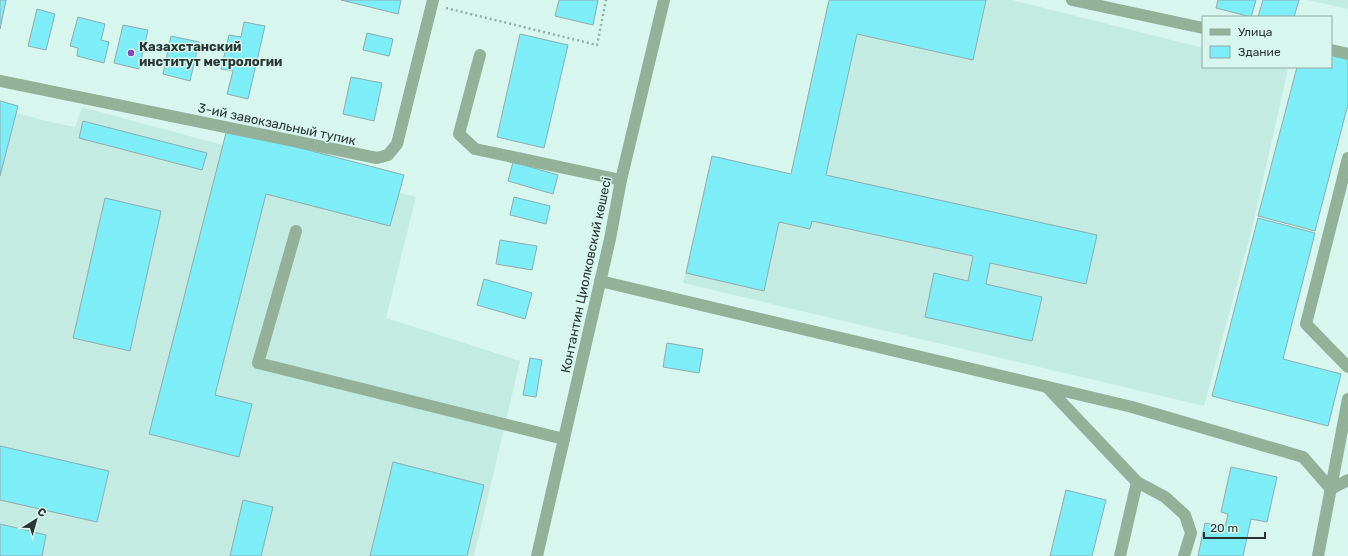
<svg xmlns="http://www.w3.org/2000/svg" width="1348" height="556" font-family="Rubik,sans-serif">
<rect width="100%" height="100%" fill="#d7f6ee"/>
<g fill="#c4ebe1">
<polygon points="829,0 1012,0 1203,48 1203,67 1279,67 1288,69 1252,229 1204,406 683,283 712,156 791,174"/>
<polygon points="1308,0 1348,0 1348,9"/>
<polygon points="0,101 18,106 17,113 42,120 75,127 82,107 416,197 386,318 520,361 474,556 0,556"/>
</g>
<g fill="#7dedf8" stroke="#8eacaf">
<polygon points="0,0 6,0 0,29"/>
<polygon points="341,0 401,0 398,14"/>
<polygon points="559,0 598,0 593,25 555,16"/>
<polygon points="829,0 986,0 973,60 857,34 826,175 1097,235 1086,284 990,263 986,284 1042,297 1032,341 925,317 934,273 968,281 973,256 812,221 810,229 779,222 764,291 686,273 712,156 791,174"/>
<polygon points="1218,0 1256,0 1251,17 1216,8"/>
<polygon points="1263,0 1299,0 1294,17 1258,17"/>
<polygon points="37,9 55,14 46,50 28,46"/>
<polygon points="78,17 105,24 101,40 109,42 104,63 77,56 78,48 70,46"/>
<polygon points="244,22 265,26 248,99 227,94 233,71 221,69 229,35 241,37"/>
<polygon points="123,25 148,30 139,69 114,63"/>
<polygon points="367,33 393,39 389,56 363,50"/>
<polygon points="520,34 568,45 544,148 497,137"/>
<polygon points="171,36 199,42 190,81 163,74"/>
<polygon points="1331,53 1348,57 1348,108 1347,108 1315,231 1258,216 1297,67 1331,67"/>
<polygon points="351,77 382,83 374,121 343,114"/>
<polygon points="0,101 18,106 0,176"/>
<polygon points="83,121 207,153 202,170 79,138"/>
<polygon points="227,129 404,175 390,226 266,194 215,395 252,404 239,457 149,434"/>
<polygon points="513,162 558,175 553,194 508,181"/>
<polygon points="514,197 550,206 546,224 510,215"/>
<polygon points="105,198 161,211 130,351 73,338"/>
<polygon points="1258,218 1315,233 1283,359 1341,374 1328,426 1212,396"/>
<polygon points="500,240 537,246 532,270 496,264"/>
<polygon points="484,279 532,293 525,319 477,305"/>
<polygon points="667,343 703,349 699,373 663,367"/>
<polygon points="530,358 542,360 536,397 523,395"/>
<polygon points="0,446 109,471 97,522 0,500"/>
<polygon points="393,462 484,485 467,556 370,556"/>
<polygon points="1231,467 1277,477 1267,522 1251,519 1243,556 1198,556 1205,523 1225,527 1228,514 1221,512"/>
<polygon points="1066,490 1106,500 1092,556 1050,556"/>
<polygon points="243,500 273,507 261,556 230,556"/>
<polygon points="0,524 46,535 42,556 0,556"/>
</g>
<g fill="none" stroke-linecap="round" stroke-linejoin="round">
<polyline stroke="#95ada7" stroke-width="2.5" stroke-dasharray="2 3" stroke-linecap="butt" points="446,8 597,45 606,0"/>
<g stroke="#93b199" stroke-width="12">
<polyline points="1072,0 1203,28"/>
<polyline points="1331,50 1348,54"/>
<polyline points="480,55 459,134 475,149 621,180"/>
<polyline points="0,81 377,158 388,155 397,144 433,0"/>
<polyline points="1348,158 1306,324 1348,367"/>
<polyline points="296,231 258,363 564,439"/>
<polyline points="600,281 1132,407 1303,457 1331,489"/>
<polyline points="1047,387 1137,482 1165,497 1185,515 1191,533 1184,556"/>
<polyline points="1331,489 1348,480"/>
<polyline points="537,556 610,239 621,180 664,0"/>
<polyline points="1120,556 1137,482"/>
<polyline points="1318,556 1348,399"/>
</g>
</g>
<circle fill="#8a45b9" stroke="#d7f6ee" stroke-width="1.5" cx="131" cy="53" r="4"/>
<g text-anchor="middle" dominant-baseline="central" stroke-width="3" stroke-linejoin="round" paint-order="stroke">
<g font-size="13" font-weight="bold" fill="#2a3633" stroke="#d7f6ee" text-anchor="start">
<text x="139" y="46">Казахстанский<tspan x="139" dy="15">институт метрологии</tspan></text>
</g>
<g font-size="13" fill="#2a3633" stroke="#d7f6ee">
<text transform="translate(277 124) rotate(12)">3-ий завокзальный тупик</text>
<text transform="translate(586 275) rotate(-78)">Контантин Циолковский көшесі</text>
</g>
</g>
<rect x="1202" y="16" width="130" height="52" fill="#d7f6ee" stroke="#92a9a3"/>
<rect x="1210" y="29" width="20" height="6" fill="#93b199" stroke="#92a9a3"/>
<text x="1238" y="36" font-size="12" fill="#2a3633">Улица</text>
<rect x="1210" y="46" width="20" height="12" fill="#7dedf8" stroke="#92a9a3"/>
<text x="1238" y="56" font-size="12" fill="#2a3633">Здание</text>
<g transform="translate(36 520) rotate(37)" stroke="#d7f6ee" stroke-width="3" paint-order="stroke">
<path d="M0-3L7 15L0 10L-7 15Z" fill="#2a3633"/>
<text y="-6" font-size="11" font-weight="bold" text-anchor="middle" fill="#2a3633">С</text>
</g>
<path d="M1204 532v6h61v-6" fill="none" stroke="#2a3633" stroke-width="2"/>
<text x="1210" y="532" font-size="12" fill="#2a3633" stroke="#d7f6ee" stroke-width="3" paint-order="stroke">20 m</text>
</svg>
